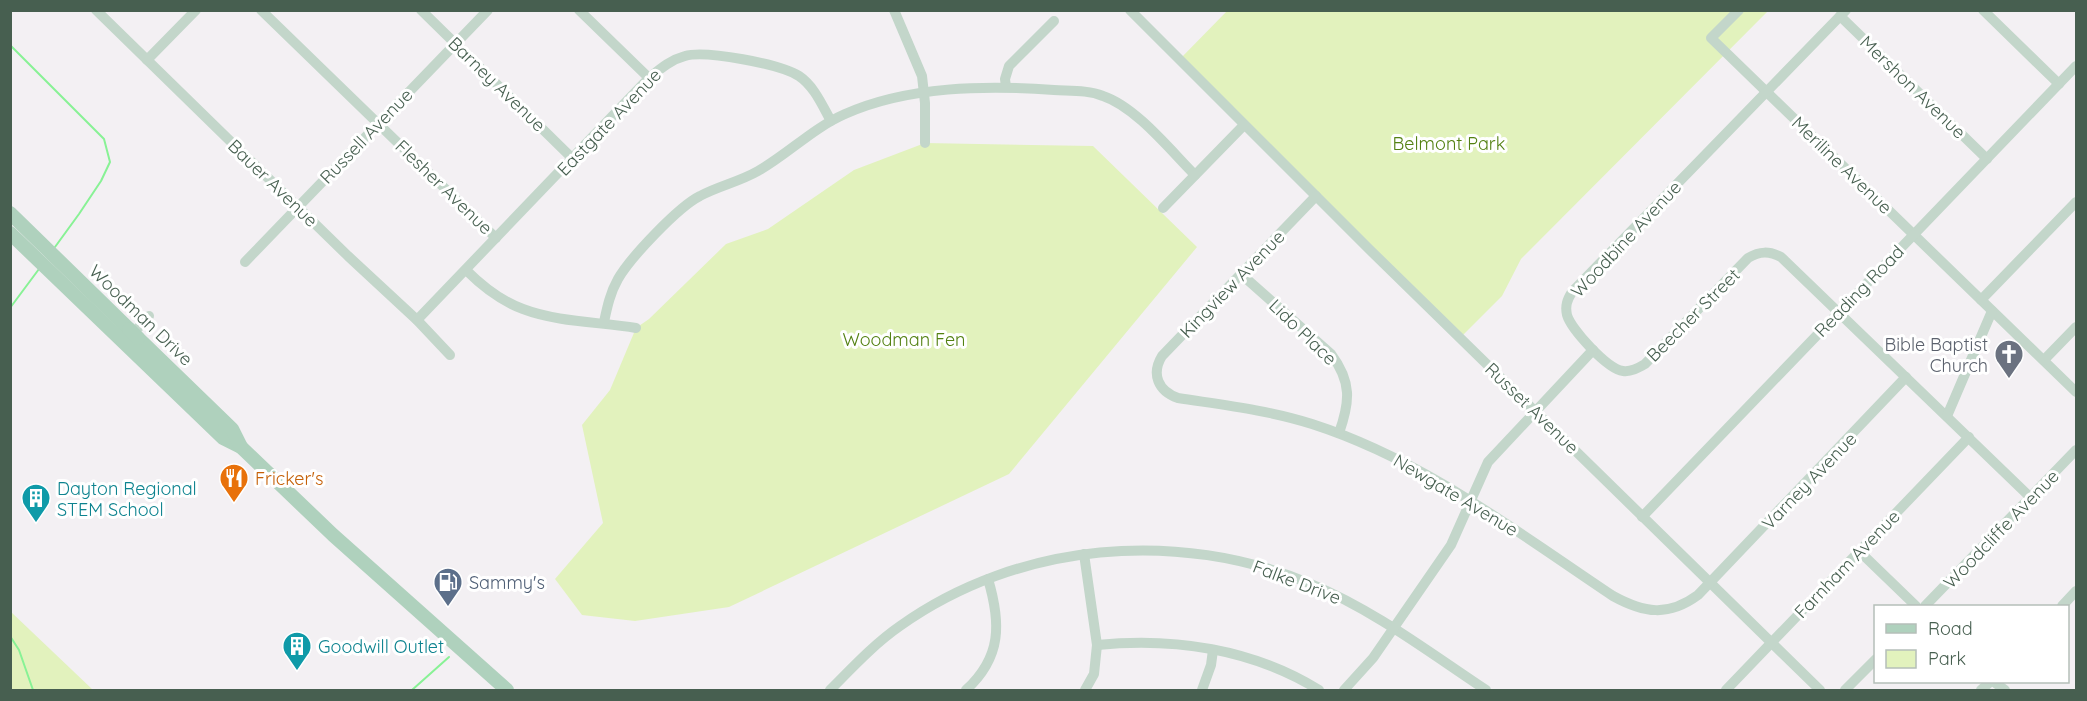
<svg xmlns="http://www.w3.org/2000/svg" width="2087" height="701" font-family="Quicksand,sans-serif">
<rect width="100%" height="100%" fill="#f3f0f3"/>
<g fill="#e2f2bd">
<polygon points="1227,11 1768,11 1521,259 1502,296 1460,338 1180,59"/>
<polygon points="925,143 1093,146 1197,247 1009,474 729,607 635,621 582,615 555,579 603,523 582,425 610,390 636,328 649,319 726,244 768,229 854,170"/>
<polygon points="10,611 93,690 11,690"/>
</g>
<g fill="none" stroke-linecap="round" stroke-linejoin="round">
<g stroke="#88f295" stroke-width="2">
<polyline points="10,45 104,139 110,162 101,181 79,214 55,247"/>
<polyline points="10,308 39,269"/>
<polyline points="10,636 19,650 33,690"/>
<polyline points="412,690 449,657"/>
</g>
<g stroke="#c3d6ca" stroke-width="10">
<polyline points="96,10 348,256 417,320 450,355"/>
<polyline points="261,10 496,238"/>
<polyline points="421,10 573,159"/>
<polyline points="579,10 649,78"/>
<polyline points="894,10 922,76 925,103 925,143"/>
<polyline points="1130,10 1370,250 1820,690"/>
<polyline points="1739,10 1711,38 2076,392"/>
<path d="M1846,10L1572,292C1567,300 1565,306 1567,315C1571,329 1607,369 1623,371C1631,372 1638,368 1645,364L1748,258C1760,251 1769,251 1781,257L2031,498"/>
<polyline points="1983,10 2059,84"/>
<polyline points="1840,16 1987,159"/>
<polyline points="147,60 196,10"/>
<polyline points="1006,87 1005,79 1009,66 1054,21"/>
<path d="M1316,196L1162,356C1151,374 1158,391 1178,398C1223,405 1268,410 1312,424C1424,460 1517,532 1613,596C1644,613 1668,617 1698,595L1906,377"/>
<polyline points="1163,208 1244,125"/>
<polyline points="245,262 488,10"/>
<path d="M466,270C482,286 501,301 523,309C557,322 600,322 636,328"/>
<path d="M1241,274L1331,354C1352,382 1350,402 1339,433"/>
<polyline points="1981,300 2076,202"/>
<path d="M417,320L649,78C660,69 670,60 685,56C705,50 781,64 799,76C814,86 822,105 831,121"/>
<path d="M604,322C607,308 610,293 618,279C630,258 678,207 700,196C718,186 739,182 758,171C788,154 813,128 845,114C908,86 986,85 1054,90C1071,91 1088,90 1103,96C1136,107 1170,150 1195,175"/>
<polyline points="129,338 149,316"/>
<polyline points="2044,360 2076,327"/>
<polyline points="1947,416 1992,311"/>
<polyline points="1642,517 2076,66"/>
<polyline points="1859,551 1916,606"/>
<polyline points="1084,554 1097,645 1094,674 1085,690"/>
<polyline points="1925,606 2076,450"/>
<polyline points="2062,606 2076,591"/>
<path d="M1097,645C1173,637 1253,649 1319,690"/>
<polyline points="1994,682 2005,690"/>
<path d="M830,690C852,668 874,644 900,626C1018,542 1178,528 1311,584C1374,610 1430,653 1486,690"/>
<path d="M966,690C1002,657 1001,623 988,579"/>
<polyline points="1202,690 1211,665 1213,650"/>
<polyline points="1344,690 1373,658 1451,545 1488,462 1593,350"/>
<polyline points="1726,690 1969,437"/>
<polyline points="1845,690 1876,659"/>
<polyline points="1981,690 1990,682"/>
</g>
<g stroke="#afd1bd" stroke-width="14">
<polyline points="10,213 129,329"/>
<polyline points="10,233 223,438 241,447 333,535 507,690"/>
<polyline points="138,338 232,429 241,447"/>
</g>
<polyline stroke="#afd1bd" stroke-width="14" points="129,329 138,338"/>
</g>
<defs>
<g id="church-pin" transform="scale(1.5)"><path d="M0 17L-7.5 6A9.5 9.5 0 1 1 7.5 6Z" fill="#6b7280" stroke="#fff"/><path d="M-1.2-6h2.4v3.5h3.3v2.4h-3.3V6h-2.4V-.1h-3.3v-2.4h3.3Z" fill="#fff"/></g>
<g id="restaurant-pin" transform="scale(1.5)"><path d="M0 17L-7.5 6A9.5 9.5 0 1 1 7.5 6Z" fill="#e8710a" stroke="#fff"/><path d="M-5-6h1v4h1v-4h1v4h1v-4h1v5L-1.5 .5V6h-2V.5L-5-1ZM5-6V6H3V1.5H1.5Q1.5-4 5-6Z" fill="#fff"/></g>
<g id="building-pin" transform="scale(1.5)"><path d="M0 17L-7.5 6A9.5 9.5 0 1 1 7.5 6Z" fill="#0f9aa8" stroke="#fff"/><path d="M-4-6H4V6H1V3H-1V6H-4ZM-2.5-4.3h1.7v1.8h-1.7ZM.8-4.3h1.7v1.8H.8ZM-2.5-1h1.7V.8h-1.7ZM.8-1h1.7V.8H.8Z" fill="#fff"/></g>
<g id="fuel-pin" transform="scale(1.5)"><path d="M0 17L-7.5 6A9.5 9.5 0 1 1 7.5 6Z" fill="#5c6f8a" stroke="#fff"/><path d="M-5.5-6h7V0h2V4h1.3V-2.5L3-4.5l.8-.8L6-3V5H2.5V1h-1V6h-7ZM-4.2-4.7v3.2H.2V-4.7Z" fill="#fff"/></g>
</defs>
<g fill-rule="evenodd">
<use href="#church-pin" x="2009" y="354"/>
<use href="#restaurant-pin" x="234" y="478"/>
<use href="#building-pin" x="36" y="498"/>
<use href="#fuel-pin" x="448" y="582"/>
<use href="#building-pin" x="297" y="646"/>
</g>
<g text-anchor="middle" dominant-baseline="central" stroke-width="6" stroke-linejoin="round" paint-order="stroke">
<g font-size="18" fill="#475f50" stroke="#fff">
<text transform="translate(497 84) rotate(44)">Barney Avenue</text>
<text transform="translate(1913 87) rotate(44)">Mershon Avenue</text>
<text transform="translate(609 122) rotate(-46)">Eastgate Avenue</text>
<text transform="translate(366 136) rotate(-46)">Russell Avenue</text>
<text transform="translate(1842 165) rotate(44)">Meriline Avenue</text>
<text transform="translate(273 183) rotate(44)">Bauer Avenue</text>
<text transform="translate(444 187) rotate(44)">Flesher Avenue</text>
<text transform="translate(1626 239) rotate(-47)">Woodbine Avenue</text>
<text transform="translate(1232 284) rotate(-46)">Kingview Avenue</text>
<text transform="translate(1859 291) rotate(-46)">Reading Road</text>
<text transform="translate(141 315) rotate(44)">Woodman Drive</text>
<text transform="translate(1693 315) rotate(-45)">Beecher Street</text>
<text transform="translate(1303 332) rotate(44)">Lido Place</text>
<text transform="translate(1532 408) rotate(44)">Russet Avenue</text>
<text transform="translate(1809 481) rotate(-46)">Varney Avenue</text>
<text transform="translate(1456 495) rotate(31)">Newgate Avenue</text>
<text transform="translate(2001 529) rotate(-46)">Woodcliffe Avenue</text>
<text transform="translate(1847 564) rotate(-46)">Farnham Avenue</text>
<text transform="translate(1297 582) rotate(21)">Falke Drive</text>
</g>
<g font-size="18" fill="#538112" stroke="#fff">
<text x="1449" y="143">Belmont Park</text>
<text x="904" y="339">Woodman Fen</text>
</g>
<g font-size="18" fill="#5b616d" stroke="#fff" text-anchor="end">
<text x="1988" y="344">Bible Baptist<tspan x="1988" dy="21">Church</tspan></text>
</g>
<g font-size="18" fill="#c56008" stroke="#fff" text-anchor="start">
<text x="255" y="478">Fricker's</text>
</g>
<g font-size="18" fill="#0d838f" stroke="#fff" text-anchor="start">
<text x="57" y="488">Dayton Regional<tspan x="57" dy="21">STEM School</tspan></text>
<text x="318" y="646">Goodwill Outlet</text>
</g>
<g font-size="18" fill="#4e5e75" stroke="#fff" text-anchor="start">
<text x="469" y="582">Sammy's</text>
</g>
</g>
<rect width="2087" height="701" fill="none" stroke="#475f50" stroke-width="24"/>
<rect x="1874" y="605" width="195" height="78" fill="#ffffff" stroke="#b5bfb9" stroke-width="1.5"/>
<rect x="1886" y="624" width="30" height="9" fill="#afd1bd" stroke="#b5bfb9" stroke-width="1.5"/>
<text x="1928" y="635" font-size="18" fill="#475f50">Road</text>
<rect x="1886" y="650" width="30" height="18" fill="#e2f2bd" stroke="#b5bfb9" stroke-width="1.5"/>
<text x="1928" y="665" font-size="18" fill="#475f50">Park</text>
</svg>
